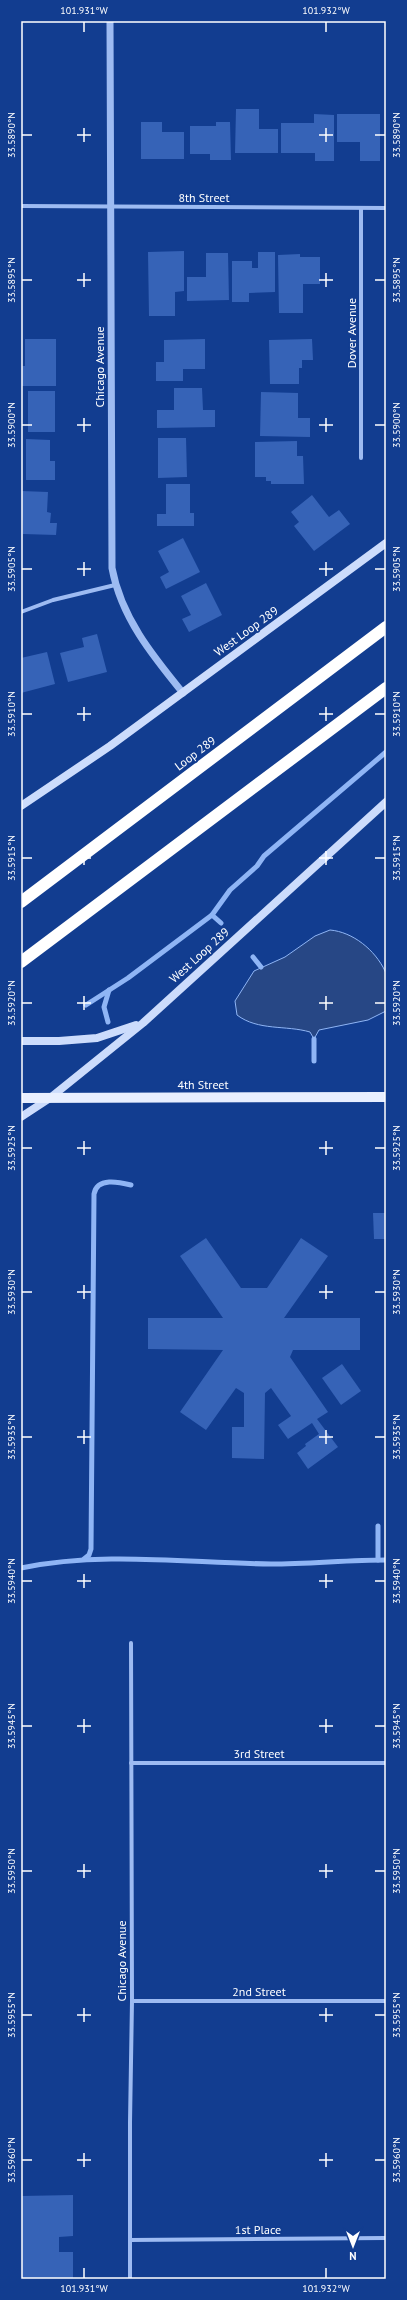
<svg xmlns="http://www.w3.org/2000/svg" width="407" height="2300" font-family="'PT Sans',sans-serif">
<rect width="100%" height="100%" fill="#123d90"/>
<path fill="#274785" stroke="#8fb5f5" d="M330,930C353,932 375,950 385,971C389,978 386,1002 386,1011L368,1020L319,1030L314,1039L310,1032C286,1025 258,1031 237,1015L235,1001L254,971L285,957L315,936Z"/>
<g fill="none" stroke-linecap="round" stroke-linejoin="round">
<g stroke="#8fb5f5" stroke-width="5">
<polyline points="221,923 212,915 230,890 257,866 264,856 386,752"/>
<polyline points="253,957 261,967"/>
<polyline points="86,1005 128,978 212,915"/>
<polyline points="108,1022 104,1007 109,990"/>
<polyline points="314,1061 314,1039"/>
<path d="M84,1559L89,1555L91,1549L94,1194C97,1177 119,1182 131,1185"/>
<polyline points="378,1560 378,1526"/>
<path d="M21,1568C103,1551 188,1563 271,1564C309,1564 348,1560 386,1560"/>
</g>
</g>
<g fill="#3663b7">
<polygon points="236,109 259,109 259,129 278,129 278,153 235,153"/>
<polygon points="314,114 334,115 334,161 315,161 315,153 281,153 281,123 314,123"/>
<polygon points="337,114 380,114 380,161 360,161 360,142 337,142"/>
<polygon points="141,122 162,122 162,132 184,132 184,159 141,159"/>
<polygon points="216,122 230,122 231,160 210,160 210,154 190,154 190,126 216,126"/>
<polygon points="184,251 184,291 175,292 175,316 149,316 148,252"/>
<polygon points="258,252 275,252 275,292 249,293 249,302 232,302 232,261 252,261 252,268 258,268"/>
<polygon points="206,253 228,253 229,300 187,301 187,277 206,277"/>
<polygon points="300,254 300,257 320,257 320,284 303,284 303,313 279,313 278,255"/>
<polygon points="25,339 56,339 56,386 21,386 21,366 25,366"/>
<polygon points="205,339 205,369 183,369 183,381 156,381 156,362 164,362 164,340"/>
<polygon points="312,339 313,360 302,360 302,368 299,368 299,384 270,384 269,340"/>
<polygon points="174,388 202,388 203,410 215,410 215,427 157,428 157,410 174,410"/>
<rect x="28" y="391" width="27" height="41"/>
<polygon points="261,392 298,393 298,418 310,418 310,437 260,436"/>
<polygon points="158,438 186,438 187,477 158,478"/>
<polygon points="26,439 50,440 50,461 55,461 55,480 26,480"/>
<polygon points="297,441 297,456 303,456 304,484 271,484 271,481 266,481 266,477 255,477 255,442"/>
<polygon points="166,484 190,484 190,513 194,513 194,526 157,526 157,514 166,514"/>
<polygon points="21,491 48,492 47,512 51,513 50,523 57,523 56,535 23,534"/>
<polygon points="312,495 329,517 339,510 350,524 314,551 294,526 299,522 291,512"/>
<polygon points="183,538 200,572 166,589 160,577 169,572 158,551"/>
<polygon points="206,583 222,615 189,632 182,619 191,615 181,596"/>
<polygon points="97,634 107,672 68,682 60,653 84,647 82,638"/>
<polygon points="47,652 55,684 21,693 21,658"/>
<polygon points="373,1213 386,1213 386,1239 374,1239"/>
<polygon points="206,1238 241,1288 267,1288 301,1238 328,1256 284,1318 360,1318 360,1350 293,1350 290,1357 328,1412 317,1419 338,1447 308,1469 297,1453 306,1446 305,1444 319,1434 312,1423 288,1439 278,1425 291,1416 271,1388 265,1393 264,1459 232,1458 232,1427 244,1427 244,1393 236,1388 206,1430 180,1412 223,1350 148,1349 148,1318 223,1318 180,1256"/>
<polygon points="342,1364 361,1391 341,1405 322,1378"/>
<polygon points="73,2195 73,2236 59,2237 59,2252 73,2252 73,2279 21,2279 21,2196"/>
</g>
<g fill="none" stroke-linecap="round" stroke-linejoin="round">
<g stroke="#9dbbf2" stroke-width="4">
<polyline points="21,206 386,208"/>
<polyline points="361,208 361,458"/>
<polyline points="21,612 53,600 115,585"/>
<polyline points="131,1763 386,1763"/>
<polyline points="132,2001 386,2001"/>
<polyline points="130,2240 386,2238"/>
<polyline points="130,2279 130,2122 132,2001 131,1643"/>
</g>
<path stroke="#9dbbf2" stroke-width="7" d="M110,21L112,568C121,617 152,655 183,693"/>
<g stroke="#ccdcfc" stroke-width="8">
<polyline points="21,806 110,746 386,543"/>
<polyline points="21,1041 59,1041 97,1038 136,1025"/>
<polyline points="21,1117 50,1098 143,1023 386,802"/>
</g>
<polyline stroke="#e8efff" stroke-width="10" points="21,1098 386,1097"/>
<g stroke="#fff" stroke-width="12">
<polyline points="21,902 386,627"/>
<polyline points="21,962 386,688"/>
</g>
</g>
<path fill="none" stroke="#fff" stroke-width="1.5" d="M84,22V32M326,22V32M84,128V142M326,128V142M22,135H32M77,135H91M319,135H333M375,135H385M84,273V287M326,273V287M22,280H32M77,280H91M319,280H333M375,280H385M84,418V432M326,418V432M22,425H32M77,425H91M319,425H333M375,425H385M84,562V576M326,562V576M22,569H32M77,569H91M319,569H333M375,569H385M84,707V721M326,707V721M22,714H32M77,714H91M319,714H333M375,714H385M84,851V865M326,851V865M22,858H32M77,858H91M319,858H333M375,858H385M84,996V1010M326,996V1010M22,1003H32M77,1003H91M319,1003H333M375,1003H385M84,1141V1155M326,1141V1155M22,1148H32M77,1148H91M319,1148H333M375,1148H385M84,1285V1299M326,1285V1299M22,1292H32M77,1292H91M319,1292H333M375,1292H385M84,1430V1444M326,1430V1444M22,1437H32M77,1437H91M319,1437H333M375,1437H385M84,1574V1588M326,1574V1588M22,1581H32M77,1581H91M319,1581H333M375,1581H385M84,1719V1733M326,1719V1733M22,1726H32M77,1726H91M319,1726H333M375,1726H385M84,1864V1878M326,1864V1878M22,1871H32M77,1871H91M319,1871H333M375,1871H385M84,2008V2022M326,2008V2022M22,2015H32M77,2015H91M319,2015H333M375,2015H385M84,2153V2167M326,2153V2167M22,2160H32M77,2160H91M319,2160H333M375,2160H385M84,2268V2278M326,2268V2278"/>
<g text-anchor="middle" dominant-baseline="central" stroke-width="3.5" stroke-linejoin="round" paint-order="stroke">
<g font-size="12" fill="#fff" stroke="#123d90">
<text x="204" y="197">8th Street</text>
<text transform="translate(351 333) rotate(-90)">Dover Avenue</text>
<text transform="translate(99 367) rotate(-90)">Chicago Avenue</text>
<text transform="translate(246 631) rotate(-36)">West Loop 289</text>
<text transform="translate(195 753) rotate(-37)">Loop 289</text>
<text transform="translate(199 955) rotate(-42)">West Loop 289</text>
<text x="203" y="1084">4th Street</text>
<text x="259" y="1753">3rd Street</text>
<text transform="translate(121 1961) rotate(-90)">Chicago Avenue</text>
<text x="259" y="1991">2nd Street</text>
<text x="258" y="2229">1st Place</text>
</g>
</g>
<rect width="407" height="2300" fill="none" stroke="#123d90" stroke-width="44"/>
<g transform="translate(353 2246) rotate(180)" stroke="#123d90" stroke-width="3" paint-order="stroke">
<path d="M0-3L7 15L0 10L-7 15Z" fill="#ffffff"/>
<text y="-6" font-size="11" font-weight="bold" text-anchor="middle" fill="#ffffff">N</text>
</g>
<rect x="22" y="22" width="363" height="2256" fill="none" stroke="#fff" stroke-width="1.5"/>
<g font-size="10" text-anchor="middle" fill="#fff">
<text x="84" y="14">101.931°W</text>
<text x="326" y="14">101.932°W</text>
<text transform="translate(396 135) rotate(-90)" y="4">33.5890°N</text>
<text transform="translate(11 135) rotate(-90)" y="4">33.5890°N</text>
<text transform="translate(11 280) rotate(-90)" y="4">33.5895°N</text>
<text transform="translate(396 280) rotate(-90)" y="4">33.5895°N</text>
<text transform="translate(11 425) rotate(-90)" y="4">33.5900°N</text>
<text transform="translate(396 425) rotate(-90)" y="4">33.5900°N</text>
<text transform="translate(11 569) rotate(-90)" y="4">33.5905°N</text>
<text transform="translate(396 569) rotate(-90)" y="4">33.5905°N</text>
<text transform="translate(396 714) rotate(-90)" y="4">33.5910°N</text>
<text transform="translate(11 714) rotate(-90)" y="4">33.5910°N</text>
<text transform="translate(396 858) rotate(-90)" y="4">33.5915°N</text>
<text transform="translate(11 858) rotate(-90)" y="4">33.5915°N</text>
<text transform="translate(11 1003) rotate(-90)" y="4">33.5920°N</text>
<text transform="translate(396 1003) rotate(-90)" y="4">33.5920°N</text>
<text transform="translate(396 1148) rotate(-90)" y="4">33.5925°N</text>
<text transform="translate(11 1148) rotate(-90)" y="4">33.5925°N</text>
<text transform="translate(396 1292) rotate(-90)" y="4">33.5930°N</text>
<text transform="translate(11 1292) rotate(-90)" y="4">33.5930°N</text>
<text transform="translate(11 1437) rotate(-90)" y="4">33.5935°N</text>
<text transform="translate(396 1437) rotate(-90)" y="4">33.5935°N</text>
<text transform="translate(11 1581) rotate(-90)" y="4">33.5940°N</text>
<text transform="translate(396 1581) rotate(-90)" y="4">33.5940°N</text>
<text transform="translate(11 1726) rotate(-90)" y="4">33.5945°N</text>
<text transform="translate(396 1726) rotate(-90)" y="4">33.5945°N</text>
<text transform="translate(396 1871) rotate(-90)" y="4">33.5950°N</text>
<text transform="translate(11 1871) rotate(-90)" y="4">33.5950°N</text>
<text transform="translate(396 2015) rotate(-90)" y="4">33.5955°N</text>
<text transform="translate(11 2015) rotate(-90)" y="4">33.5955°N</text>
<text transform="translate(11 2160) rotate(-90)" y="4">33.5960°N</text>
<text transform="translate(396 2160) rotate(-90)" y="4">33.5960°N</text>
<text x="84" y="2292">101.931°W</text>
<text x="326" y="2292">101.932°W</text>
</g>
</svg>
